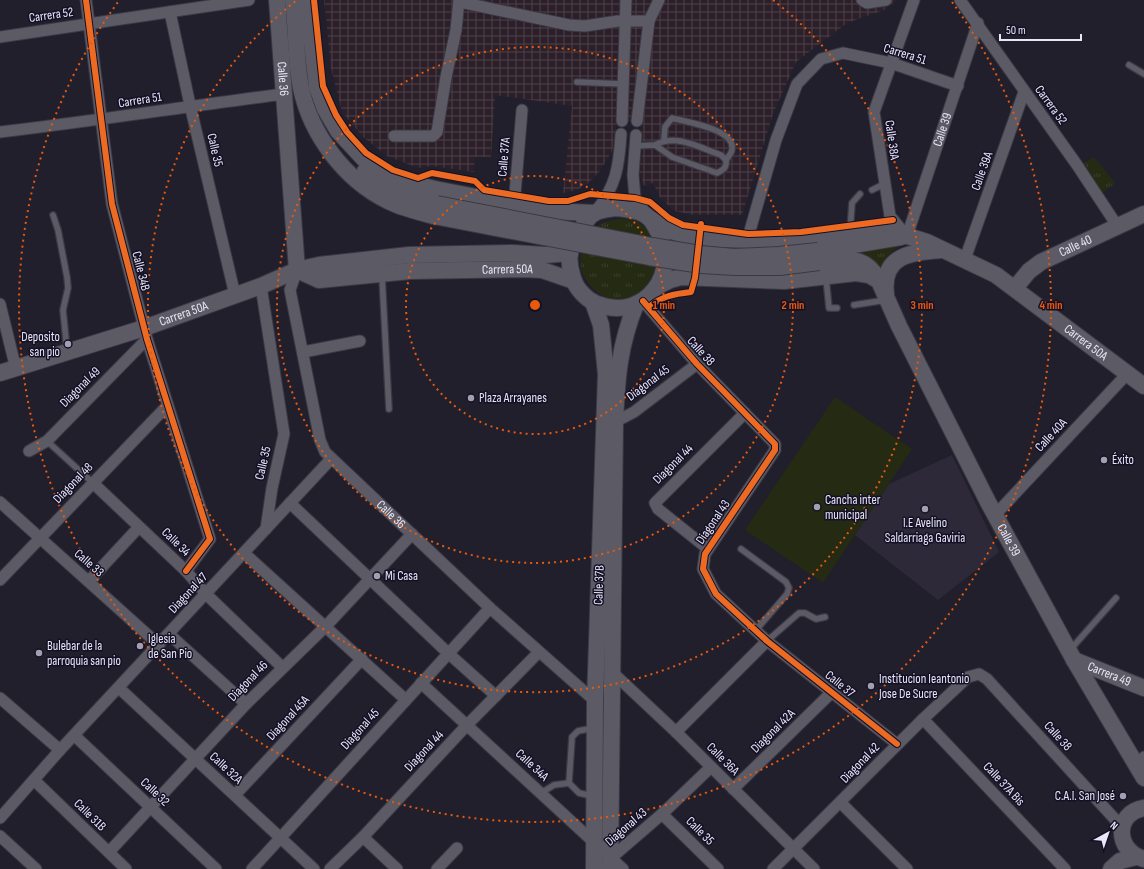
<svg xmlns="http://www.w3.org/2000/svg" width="1144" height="869" font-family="'Sofia Sans Condensed',sans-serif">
<defs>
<pattern id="industrial-grid" width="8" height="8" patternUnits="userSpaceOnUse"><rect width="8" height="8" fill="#2d1f29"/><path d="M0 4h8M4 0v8" fill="none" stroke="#4b4049"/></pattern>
<pattern id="grass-tufts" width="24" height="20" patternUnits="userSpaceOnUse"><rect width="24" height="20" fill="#252a13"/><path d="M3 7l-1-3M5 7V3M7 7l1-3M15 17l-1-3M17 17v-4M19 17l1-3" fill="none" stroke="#3a3f2a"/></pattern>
</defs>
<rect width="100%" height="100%" fill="#211f2c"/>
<polygon fill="url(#industrial-grid)" points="324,0 897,0 884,10 847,23 796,62 773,114 742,215 693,215 675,211 661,199 653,183 644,186 639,171 642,154 641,122 617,121 616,134 612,151 600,171 587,184 577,190 563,193 572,106 495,95 491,157 475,157 474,172 432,166 418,168 387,156 363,137 342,112 331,68"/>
<polygon fill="#2e2938" points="952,455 999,552 938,600 855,535 889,484"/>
<g fill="url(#grass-tufts)">
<polygon points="1094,157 1115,183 1102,193 1084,163"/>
<path d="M617,219C623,219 631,219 636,221C650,228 655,237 656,252C659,296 610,319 585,278C574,261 584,231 603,223C607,221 613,220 617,219Z"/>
<path d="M903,244C889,252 885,259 882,274L852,253Z"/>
</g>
<polygon fill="#252a13" points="835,397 912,449 823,583 745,530"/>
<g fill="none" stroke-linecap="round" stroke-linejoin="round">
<g stroke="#3b3945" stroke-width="8">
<g id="lane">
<polyline points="1129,65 1144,74"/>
<polyline points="577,82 623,84"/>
<path d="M664,140L665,127L672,118C686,122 735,129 732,149C732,153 728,157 726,160"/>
<path d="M634,146L655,145L672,157L717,173C723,170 727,168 726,160L721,155C700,148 676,133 655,145"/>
<polyline points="872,190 884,184"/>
<polyline points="53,215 58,230 67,277 68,288 63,310 67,350"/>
<polyline points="850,232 852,203 860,194"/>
<polyline points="382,276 389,409"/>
<polyline points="826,278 829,308 837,308"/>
<polyline points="854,305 886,300"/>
<polyline points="47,441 93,483"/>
<polyline points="741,549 786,582 789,588 787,594 756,630"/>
<polyline points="767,641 799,613 805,613 816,619 825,617"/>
<polyline points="1070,650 1116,598"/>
<polyline points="541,793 554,785 569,783"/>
<polyline points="592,796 579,793 569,783 572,737 578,731 594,728"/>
</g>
</g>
<g stroke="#3b3945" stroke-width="13">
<g id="street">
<polyline points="86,0 112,204 147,339 210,539 186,571"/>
<polyline points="862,0 867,3 886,0"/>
<polyline points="960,0 1077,165 1118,227"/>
<polyline points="460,2 569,25 585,26 618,21 649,21"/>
<polyline points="170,12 190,105 235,295"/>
<polyline points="0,37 249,0"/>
<polyline points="622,121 626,0"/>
<polyline points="637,121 649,21 659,0"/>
<path d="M0,132C95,121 189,106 284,94"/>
<polyline points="636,135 633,175 635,198 647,215"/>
<polyline points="394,136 433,136 437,132 446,77 456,30 459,0"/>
<polyline points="514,206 522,110"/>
<path d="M595,212C616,187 619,167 621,134"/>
<polyline points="905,234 890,216 874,112 914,0"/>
<path id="s1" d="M907,236L978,23"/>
<polyline points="747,241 776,140 797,84 821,59 843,53 891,63 958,86"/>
<polyline points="965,259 1024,92"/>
<path id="s2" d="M297,270L290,290L320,440L325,452L490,608L595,701"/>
<polyline points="261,286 284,434 272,488 266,529"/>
<polyline points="643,301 697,364 775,444 775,450 705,554 703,569 716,594 767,641 897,744"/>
<polyline points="0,304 16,369"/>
<polyline points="303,352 360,341"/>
<polyline points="615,422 634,412 697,364"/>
<polyline points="29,451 47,441 147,339"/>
<polyline points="93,483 186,571 206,594 282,667"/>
<polyline points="0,502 159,645"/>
<polyline points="290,503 448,653 496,696"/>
<polyline points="995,515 1127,374"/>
<polyline points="708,549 658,509 655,503 745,413"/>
<polyline points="244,553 406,700"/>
<polyline points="0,580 167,406"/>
<polyline points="89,581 139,527"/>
<polyline points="169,634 246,704"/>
<polyline points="611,671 676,732 814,869"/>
<polyline points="421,683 623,869"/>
<polyline points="119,688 314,869"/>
<polyline points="0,698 60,750"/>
<polyline points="923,719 1065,869"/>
<polyline points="676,732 767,641"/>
<polyline points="75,736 216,869"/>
<polyline points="1142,772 1144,757"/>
<polyline points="34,780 126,869"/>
<polyline points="733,789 832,692"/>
<polyline points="235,795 362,659"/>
<polyline points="841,803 907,869"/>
<polyline points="662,814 718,869"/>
<polyline points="0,818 60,750 331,459"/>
<polyline points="0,836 36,869"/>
<polyline points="363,837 397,869"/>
<polyline points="109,852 246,704 326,626 412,534"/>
<polyline points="611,858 662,814 711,767"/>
<polyline points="252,869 490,608"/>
<polyline points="330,869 363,837 467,725 538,653"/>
<polyline points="437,869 457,848"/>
<polyline points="773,869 923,719 968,677 979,674 987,679 1122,827"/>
</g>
</g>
<g stroke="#3b3945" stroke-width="18">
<g id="secondary">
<path id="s3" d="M277,0L297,270"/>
<path d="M293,0C297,29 295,59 301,88C311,135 345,180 388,201C402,208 418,212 434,216"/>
<polyline points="307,0 317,87 325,109 338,131 363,158 384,172 410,183 435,189 547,211 595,213"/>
<polyline points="365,171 392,191 437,204"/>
<path d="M615,208C626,209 641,210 649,218C652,220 654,225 656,228C683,270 646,323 597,304C587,300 576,289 573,278C571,270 568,263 570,254C571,244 585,219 594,213C599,210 609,209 615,208Z"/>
<path id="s4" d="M649,218L669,230L683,235L717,239L782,241L885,229L927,242L996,275L1144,386"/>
<polyline points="818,251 901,237"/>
<path d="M819,262C842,260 865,254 877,278"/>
<path id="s5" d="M297,270L319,280L410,271L526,269L542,270L574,281"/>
<path id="s6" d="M658,286L670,280L681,277L784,281L856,273L869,275L879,281L899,326L988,502L1074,660L1144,778"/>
<path id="s7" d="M1015,288L1029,271L1041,262L1144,214"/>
<path d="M886,294C881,255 911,252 942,250"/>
<polyline points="593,302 601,325 606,374 595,701 594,869"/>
<path id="s8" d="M0,373L144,328L261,286L297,270L319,265L409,255L513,253L545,255L570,253"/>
<path id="s9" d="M1074,660L1144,688"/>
<path d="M1144,808C1114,813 1115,851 1144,859"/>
<path d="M610,869L615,422C617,378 619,346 636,304"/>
<polyline points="1111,869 1120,861 1136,857"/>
</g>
</g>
<use href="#lane" stroke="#5c5b65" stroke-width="5.5"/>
<use href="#street" stroke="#5c5b65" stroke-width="11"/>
<use href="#secondary" stroke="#5c5b65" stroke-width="16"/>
<g stroke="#3b3945" stroke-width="18" stroke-linecap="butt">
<g id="secondary-bridge">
<polyline points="437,204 652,246 700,254 734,257 779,255 818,251"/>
<polyline points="434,216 649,257 701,265 735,267 780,267 819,262"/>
</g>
</g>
<use href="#secondary-bridge" stroke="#5c5b65" stroke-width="16"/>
<g stroke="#141026" stroke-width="8">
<g id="cycleway">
<polyline points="86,0 112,204 147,339 210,539 186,571"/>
<polyline points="314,0 323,86 336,115 347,132 366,153 393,170 418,178 432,173 475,181 484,190 549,201 568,201 590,194 635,198 650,202 669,218 683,225 748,234 801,232 893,220"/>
<polyline points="643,301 697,364 775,444 775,450 705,554 703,569 716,594 767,641 897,744"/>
<path d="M649,307C662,296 674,294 691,292L695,278L701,224"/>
</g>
</g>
<use href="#cycleway" stroke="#ed6a23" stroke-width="6"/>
</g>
<g fill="none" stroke="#e8590c" stroke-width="2" stroke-dasharray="2 4">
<circle cx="535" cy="305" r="129"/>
<circle cx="535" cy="305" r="258"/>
<path d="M773 0A387 387 0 1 1 297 0"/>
<path d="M952 2A516 516 0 1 1 118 2"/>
</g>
<g fill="#a2a0b0" stroke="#141026" stroke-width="1.5">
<circle cx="68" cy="344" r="4"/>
<circle cx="471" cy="398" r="4"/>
<circle cx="1104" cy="460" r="4"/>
<circle cx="817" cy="507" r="4"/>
<circle cx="925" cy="509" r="4"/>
<circle cx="377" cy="576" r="4"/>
<circle cx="140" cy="646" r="4"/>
<circle cx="39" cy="653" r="4"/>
<circle cx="871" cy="686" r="4"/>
<circle cx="1123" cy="796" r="4"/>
</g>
<g text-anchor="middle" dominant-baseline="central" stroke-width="3" stroke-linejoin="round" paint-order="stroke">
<g font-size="13" fill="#e8e6f7" stroke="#141026">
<text transform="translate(51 15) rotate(-8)">Carrera 52</text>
<text transform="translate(905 54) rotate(17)">Carrera 51</text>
<text stroke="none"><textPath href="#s3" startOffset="79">Calle 36</textPath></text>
<text transform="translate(140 100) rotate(-9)">Carrera 51</text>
<text transform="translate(1051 105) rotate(54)">Carrera 52</text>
<text stroke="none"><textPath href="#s1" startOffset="112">Calle 39</textPath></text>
<text transform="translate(892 140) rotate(82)">Calle 38A</text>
<text transform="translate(215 150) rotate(77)">Calle 35</text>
<text transform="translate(504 157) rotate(-85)">Calle 37A</text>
<text transform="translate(982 171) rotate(-70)">Calle 39A</text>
<text stroke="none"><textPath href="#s7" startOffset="75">Calle 40</textPath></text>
<text stroke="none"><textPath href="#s5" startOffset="213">Carrera 50A</textPath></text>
<text transform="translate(141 271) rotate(76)">Calle 34B</text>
<text stroke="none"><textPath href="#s8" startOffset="193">Carrera 50A</textPath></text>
<text stroke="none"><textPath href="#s4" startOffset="474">Carrera 50A</textPath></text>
<text transform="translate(701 351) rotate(48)">Calle 38</text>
<text transform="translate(648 383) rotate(-37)">Diagonal 45</text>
<text transform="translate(80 387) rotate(-45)">Diagonal 49</text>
<text transform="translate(1051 435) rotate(-47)">Calle 40A</text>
<text transform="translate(263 463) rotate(-77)">Calle 35</text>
<text transform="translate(673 464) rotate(-45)">Diagonal 44</text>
<text transform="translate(73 483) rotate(-46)">Diagonal 48</text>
<text stroke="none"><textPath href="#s2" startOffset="278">Calle 36</textPath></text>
<text transform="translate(713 522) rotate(-56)">Diagonal 43</text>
<text stroke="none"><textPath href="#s6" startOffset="515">Calle 39</textPath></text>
<text transform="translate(176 542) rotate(44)">Calle 34</text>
<text transform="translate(89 563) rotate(41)">Calle 33</text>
<text transform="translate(599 585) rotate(-88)">Calle 37B</text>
<text transform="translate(188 593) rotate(-47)">Diagonal 47</text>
<text stroke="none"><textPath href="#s9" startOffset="38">Carrera 49</textPath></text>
<text transform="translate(248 681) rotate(-46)">Diagonal 46</text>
<text transform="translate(840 684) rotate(39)">Calle 37</text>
<text transform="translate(288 718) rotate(-47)">Diagonal 45A</text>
<text transform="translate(360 729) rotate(-48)">Diagonal 45</text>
<text transform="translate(773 731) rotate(-45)">Diagonal 42A</text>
<text transform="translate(1058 736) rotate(48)">Calle 38</text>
<text transform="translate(424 751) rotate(-47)">Diagonal 44</text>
<text transform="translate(723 759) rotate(45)">Calle 36A</text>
<text transform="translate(860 763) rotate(-46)">Diagonal 42</text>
<text transform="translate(532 765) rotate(43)">Calle 34A</text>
<text transform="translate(226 768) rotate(43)">Calle 32A</text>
<text transform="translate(1004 784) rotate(47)">Calle 37A Bis</text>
<text transform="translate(155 792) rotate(43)">Calle 32</text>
<text transform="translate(90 815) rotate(44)">Calle 31B</text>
<text transform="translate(626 827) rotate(-41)">Diagonal 43</text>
<text transform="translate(700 831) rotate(45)">Calle 35</text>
</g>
<g font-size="13" fill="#e8e6f7" stroke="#141026" text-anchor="start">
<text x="60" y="337" text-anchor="end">Deposito<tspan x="60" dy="15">san pio</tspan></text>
<text x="479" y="398">Plaza Arrayanes</text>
<text x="1112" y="460">Éxito</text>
<text x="825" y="500">Cancha inter<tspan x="825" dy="15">municipal</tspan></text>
<text x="925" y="523" text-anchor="middle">I.E Avelino<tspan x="925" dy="15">Saldarriaga Gaviria</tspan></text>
<text x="385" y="576">Mi Casa</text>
<text x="148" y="639">Iglesia<tspan x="148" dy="15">de San Pio</tspan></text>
<text x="47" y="646">Bulebar de la<tspan x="47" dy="15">parroquia san pio</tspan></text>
<text x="879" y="679">Institucion Ieantonio<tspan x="879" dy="15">Jose De Sucre</tspan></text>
<text x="1115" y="796" text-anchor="end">C.A.I. San José</text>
</g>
</g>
<circle cx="535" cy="305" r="6" fill="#e8590c" stroke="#141026" stroke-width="2"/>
<g font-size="12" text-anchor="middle" font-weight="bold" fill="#e8590c" stroke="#141026" stroke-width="3" stroke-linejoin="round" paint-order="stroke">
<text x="664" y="309">1 min</text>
<text x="793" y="309">2 min</text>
<text x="922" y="309">3 min</text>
<text x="1051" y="309">4 min</text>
</g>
<g transform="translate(1108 833) rotate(40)" stroke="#141026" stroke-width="3" paint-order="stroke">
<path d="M0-3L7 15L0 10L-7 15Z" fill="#e8e6f7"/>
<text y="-6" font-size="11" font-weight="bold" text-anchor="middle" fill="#e8e6f7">N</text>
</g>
<path d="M1000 34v6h81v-6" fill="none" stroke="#e8e6f7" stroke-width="2"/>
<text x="1006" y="34" font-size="12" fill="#e8e6f7" stroke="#141026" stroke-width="3" paint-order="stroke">50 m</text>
</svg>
